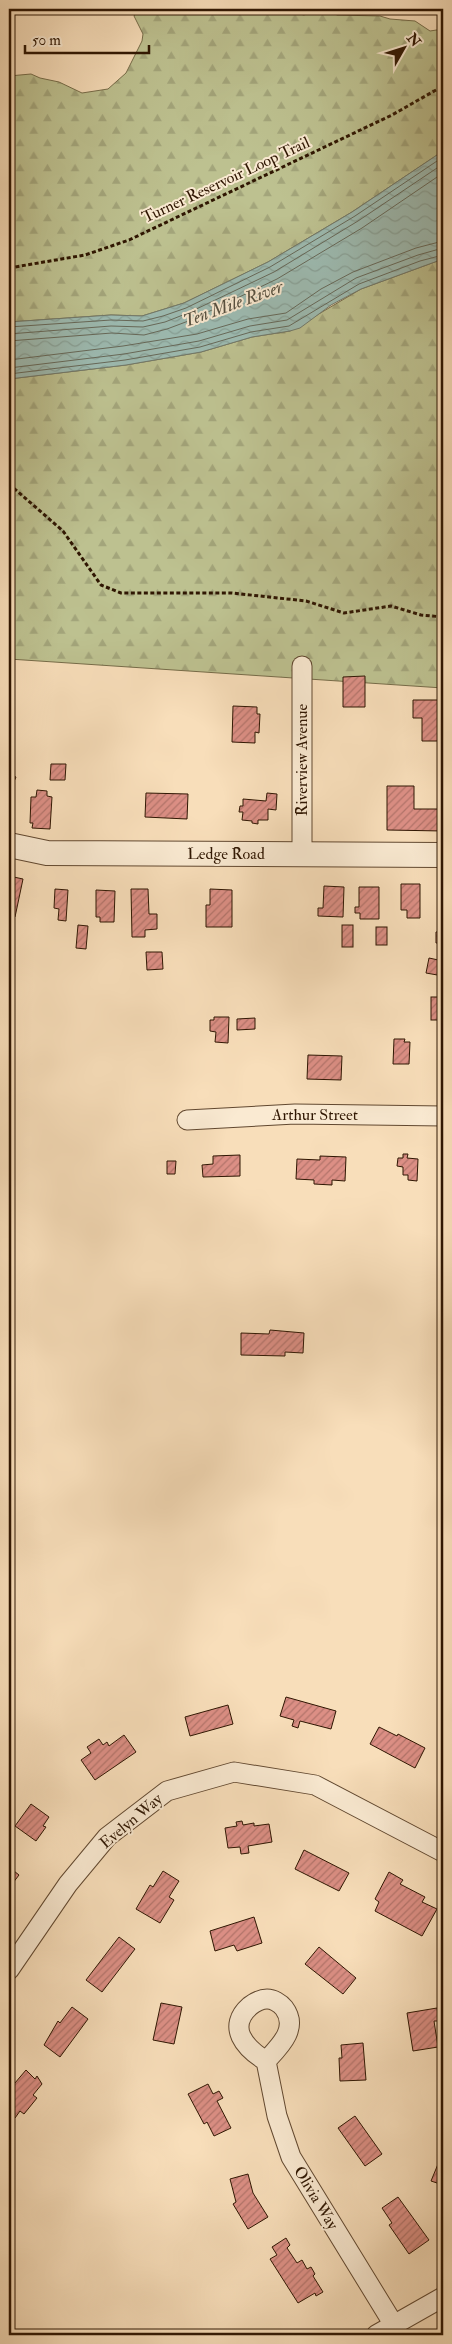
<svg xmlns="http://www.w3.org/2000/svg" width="452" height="2344" font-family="'IM FELL Double Pica',serif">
<defs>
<pattern id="forest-firs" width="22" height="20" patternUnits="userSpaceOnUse" patternTransform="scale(1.25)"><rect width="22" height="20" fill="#bdc190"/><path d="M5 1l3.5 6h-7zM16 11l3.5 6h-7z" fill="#a3a57b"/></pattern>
<pattern id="water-waves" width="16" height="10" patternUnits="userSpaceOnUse" patternTransform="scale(1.25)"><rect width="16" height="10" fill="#9dbcb3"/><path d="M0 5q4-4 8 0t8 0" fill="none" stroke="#88a198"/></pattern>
<pattern id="building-hatch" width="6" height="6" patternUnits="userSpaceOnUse" patternTransform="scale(1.25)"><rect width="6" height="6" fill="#dc8f85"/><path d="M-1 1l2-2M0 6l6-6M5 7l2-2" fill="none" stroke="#b3746b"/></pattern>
</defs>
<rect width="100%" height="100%" fill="#f8deba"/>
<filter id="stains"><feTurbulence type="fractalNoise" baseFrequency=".004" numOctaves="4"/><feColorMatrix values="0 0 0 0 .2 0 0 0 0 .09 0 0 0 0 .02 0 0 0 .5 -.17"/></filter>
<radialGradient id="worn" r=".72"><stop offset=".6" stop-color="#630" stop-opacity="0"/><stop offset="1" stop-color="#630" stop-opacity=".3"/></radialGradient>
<g fill="url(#forest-firs)" stroke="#766c49">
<polygon points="161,9 279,9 304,15 317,9 327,9 337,15 380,16 390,19 415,21 430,31 443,29 443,151 352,212 268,262 184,303 142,316 111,315 9,322 9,76 31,74 40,78 59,82 82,93 108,89 126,73 142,41 143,34 134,16 135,14 157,12"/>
<polygon points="443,259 443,688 9,659 9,379 126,365 201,352 252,337 290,331 361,289"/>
</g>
<polygon fill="url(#water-waves)" stroke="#717a6c" points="443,151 443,259 361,289 331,305 300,328 290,331 252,337 201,352 126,365 9,379 9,322 111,315 142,316 184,303 268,262 352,212"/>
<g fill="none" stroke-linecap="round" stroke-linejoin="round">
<g stroke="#66695a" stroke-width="1">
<polyline points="9,327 111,320 143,321 163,316 186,308 270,267 355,216 443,157"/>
<polyline points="9,334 111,326 143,327 165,322 188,313 274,272 358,221 443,164"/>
<polyline points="9,341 112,333 144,335 167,329 191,320 277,279 362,228 443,173"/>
<polyline points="9,360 123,346 197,334 248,319 286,313 321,289 353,272 416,248 443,241"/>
<polyline points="9,368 124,354 199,341 250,326 287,320 356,278 418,255 443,248"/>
<polyline points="9,374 125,360 200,347 251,332 289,326 359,284 420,261 443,255"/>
</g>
</g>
<g fill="url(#building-hatch)" stroke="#2f1602">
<polygon points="365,676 365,707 343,707 343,677"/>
<polygon points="413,700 442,700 442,741 422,741 422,718 413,718"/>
<polygon points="233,706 257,707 257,714 260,714 259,733 255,732 255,743 232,742"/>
<polygon points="51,764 66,764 65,780 50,780"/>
<polygon points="9,774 16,777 9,793 11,795 9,800"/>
<polygon points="387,786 414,786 414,809 438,809 438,804 443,804 443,831 387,830"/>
<polygon points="37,790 47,791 47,796 52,797 50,829 32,828 33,823 30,823 31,797 36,797"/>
<polygon points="146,793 188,794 187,819 145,817"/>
<polygon points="267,793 277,794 276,810 268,809 268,820 258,820 258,824 252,823 252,821 242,820 243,812 239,812 240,806 243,806 243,799 266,801"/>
<polygon points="9,876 23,879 15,917 9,916"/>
<polygon points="401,884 420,884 420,918 407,918 407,910 401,910"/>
<polygon points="324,886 344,887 343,917 318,916 318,908 323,908"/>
<polygon points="359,887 379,887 379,919 360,919 360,913 355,913 355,907 359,907"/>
<polygon points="55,889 68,890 66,921 58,920 59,909 54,908"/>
<polygon points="131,889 148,889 149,914 157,914 157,929 145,930 145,937 132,937"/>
<polygon points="210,889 232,890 232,927 206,927 206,905 210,905"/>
<polygon points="96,890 115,891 114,922 100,922 100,917 96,917"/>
<polygon points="78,925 88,926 86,949 76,948"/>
<rect x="342" y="925" width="11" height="22"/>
<rect x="376" y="927" width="11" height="18"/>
<polygon points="443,931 443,943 436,943 436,932"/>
<polygon points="146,952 162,952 163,969 147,970"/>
<polygon points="429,958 443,961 443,976 426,973"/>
<rect x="431" y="997" width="12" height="23"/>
<polygon points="214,1017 229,1017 228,1043 215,1042 216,1032 210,1031 210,1020 214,1020"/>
<polygon points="255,1018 255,1029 237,1030 237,1019"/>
<polygon points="394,1039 405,1039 404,1042 410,1042 409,1064 393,1064"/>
<polygon points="308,1055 342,1056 341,1080 307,1079"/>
<polygon points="403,1154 408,1154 407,1158 418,1159 417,1181 408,1180 408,1175 403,1175 403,1167 397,1166 398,1158 403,1158"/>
<polygon points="240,1155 240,1176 203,1177 202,1165 213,1164 213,1156"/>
<polygon points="320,1156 346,1157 345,1181 332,1180 332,1185 314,1184 314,1180 296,1179 297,1159 320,1160"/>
<polygon points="167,1161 176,1161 175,1174 167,1174"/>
<polygon points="270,1330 304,1333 303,1353 285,1352 285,1356 241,1355 241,1333 269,1334"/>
<polygon points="286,1697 336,1711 331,1729 300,1721 298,1728 292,1726 294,1720 280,1716"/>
<polygon points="228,1705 233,1724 190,1736 185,1717"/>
<polygon points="379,1727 397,1736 398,1734 425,1748 415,1768 370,1744"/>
<polygon points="124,1735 136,1752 95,1780 81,1760 91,1753 87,1747 99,1739 103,1745 107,1742 109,1746"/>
<polygon points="31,1804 49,1817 43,1826 46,1827 36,1841 15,1826"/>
<polygon points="242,1821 243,1825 254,1823 254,1826 269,1824 272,1842 248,1846 249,1853 241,1854 240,1847 228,1848 225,1828 237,1826 236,1822"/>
<polygon points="304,1850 349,1873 339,1891 295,1869"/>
<polygon points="9,1867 19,1875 9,1888"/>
<polygon points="163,1871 179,1881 169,1897 174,1900 160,1923 136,1909 150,1885 153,1887"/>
<polygon points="389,1872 403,1880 400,1884 425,1897 422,1902 437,1909 422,1936 375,1911 379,1902 375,1899"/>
<polygon points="254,1917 262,1943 237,1951 234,1945 215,1951 210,1931"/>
<polygon points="119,1937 135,1949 102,1992 86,1980"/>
<polygon points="319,1947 356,1978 343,1994 305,1964"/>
<polygon points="161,2003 182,2007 174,2044 153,2040"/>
<polygon points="72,2007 88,2019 60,2057 44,2045 58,2021 60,2023"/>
<polygon points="437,2008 439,2021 434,2021 438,2047 413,2051 407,2013"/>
<polygon points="363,2043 366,2080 340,2081 339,2058 342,2058 341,2045"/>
<polygon points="26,2070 35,2079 37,2076 42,2084 33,2095 37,2098 24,2114 20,2111 15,2118 9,2113 9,2090"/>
<polygon points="208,2084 213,2094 219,2091 223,2098 217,2101 231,2128 214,2136 207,2122 204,2124 188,2094"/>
<polygon points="355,2116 382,2154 365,2166 338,2128"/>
<polygon points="443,2152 443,2185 431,2181"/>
<polygon points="248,2174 253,2193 268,2217 248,2229 233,2204 236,2202 230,2179"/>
<polygon points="398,2197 429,2240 409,2254 389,2225 392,2223 382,2208"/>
<polygon points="286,2238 290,2245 287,2248 297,2263 302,2260 307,2269 311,2267 315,2274 313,2276 323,2292 316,2296 315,2293 298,2303 270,2259 277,2255 272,2247"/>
</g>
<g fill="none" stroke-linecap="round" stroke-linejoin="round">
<g stroke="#614830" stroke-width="21">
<g id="minor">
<polyline points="302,854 302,666"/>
<polyline points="187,1120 295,1114 443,1116"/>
<polyline points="9,1970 68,1884 107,1837 167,1791 234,1772 315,1785 443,1852"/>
<path d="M266,2061C245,2048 226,2027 250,2006C254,2003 261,1999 267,1999C273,1999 280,2003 284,2008C299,2028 280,2046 266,2061L277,2116L291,2157L394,2325"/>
<polyline points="376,2335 443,2297"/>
</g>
</g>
<g stroke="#614830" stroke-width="26">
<polyline id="tertiary" points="9,845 47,853 443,855"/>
</g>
<g stroke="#2f1602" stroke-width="3" stroke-dasharray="4 2.5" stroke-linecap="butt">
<polyline points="9,268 85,255 129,240 392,115 443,86"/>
<polyline points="9,484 63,531 101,585 121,593 232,593 306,601 344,613 391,606 421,615 443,617"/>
</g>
<use href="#minor" stroke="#faead2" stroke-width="19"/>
<use href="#tertiary" stroke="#faead2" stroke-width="24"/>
</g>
<g text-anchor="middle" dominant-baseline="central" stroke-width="4" stroke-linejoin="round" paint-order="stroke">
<g font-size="16" fill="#2f1602" stroke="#faead2">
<text transform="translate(226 180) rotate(-25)">Turner Reservoir Loop Trail</text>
<text transform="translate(302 760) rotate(-90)">Riverview Avenue</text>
<text x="226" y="854">Ledge Road</text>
<text x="315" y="1115">Arthur Street</text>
<text transform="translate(131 1821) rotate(-40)">Evelyn Way</text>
<text transform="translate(316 2198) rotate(59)">Olivia Way</text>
</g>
<g font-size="18" font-style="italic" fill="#565040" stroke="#faead2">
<text transform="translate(233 304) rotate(-20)">Ten Mile River</text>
</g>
</g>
<rect width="452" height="2344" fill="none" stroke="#f8deba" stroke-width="30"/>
<rect x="10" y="10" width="432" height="2324" fill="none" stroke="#2f1602" stroke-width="2.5"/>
<rect x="15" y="15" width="422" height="2314" fill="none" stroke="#2f1602"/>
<g transform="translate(404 48) rotate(51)" stroke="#faead2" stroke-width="4" paint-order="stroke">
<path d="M0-4L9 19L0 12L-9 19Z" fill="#2f1602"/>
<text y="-8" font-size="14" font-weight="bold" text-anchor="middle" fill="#2f1602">N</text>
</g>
<path d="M25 45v8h124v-8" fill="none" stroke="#2f1602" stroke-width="2.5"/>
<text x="32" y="45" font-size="15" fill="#2f1602" stroke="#faead2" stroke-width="4" paint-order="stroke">50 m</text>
<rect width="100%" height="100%" filter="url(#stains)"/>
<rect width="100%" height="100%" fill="url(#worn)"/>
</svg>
